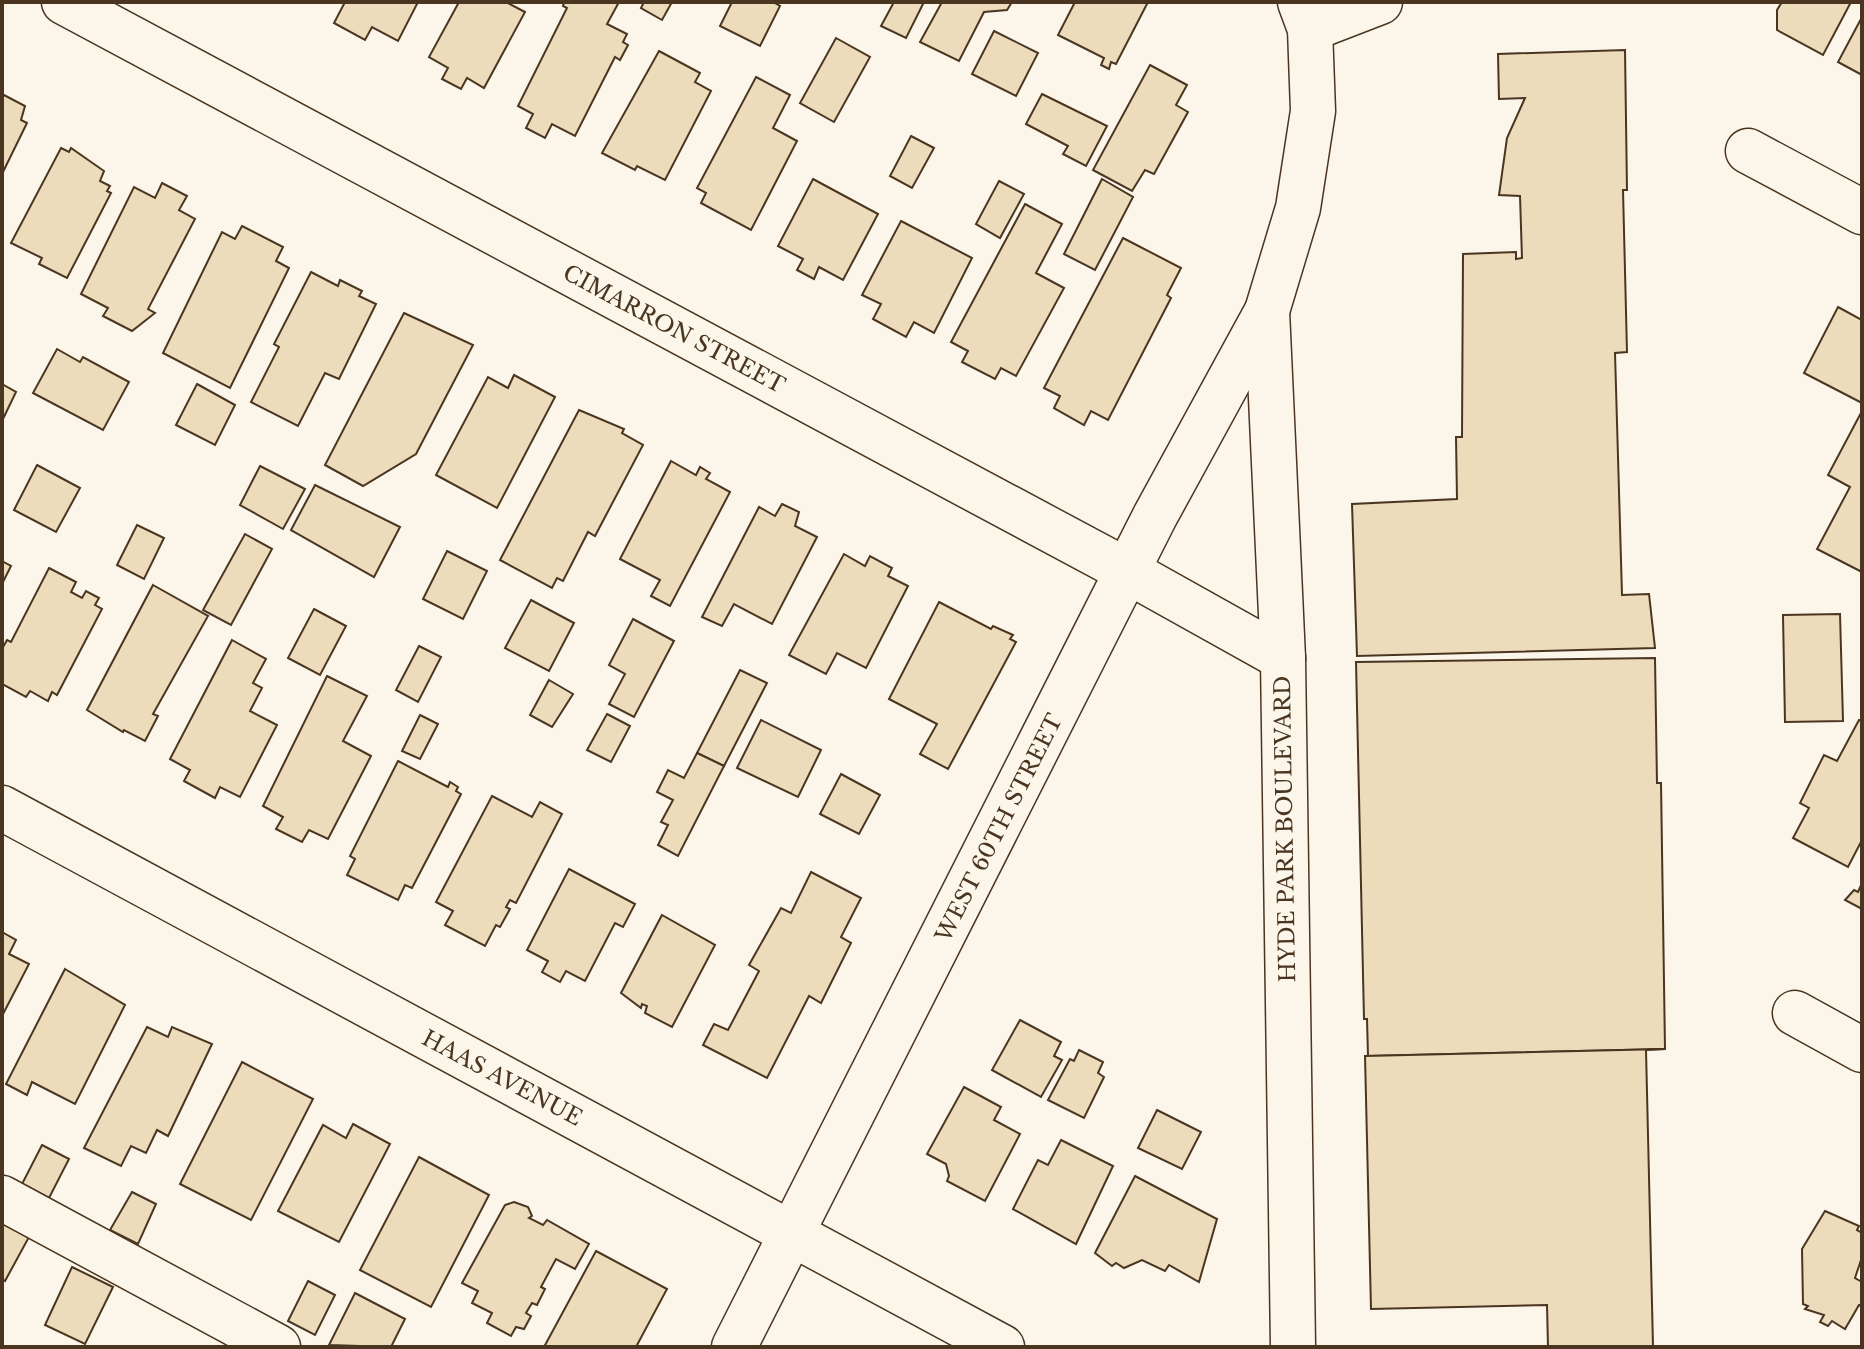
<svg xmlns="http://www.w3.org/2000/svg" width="1864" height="1349" font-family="'Libre Baskerville',serif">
<rect width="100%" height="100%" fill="#fbf6e9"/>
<g fill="#ecdcbc" stroke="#4a3520" stroke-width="2">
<polygon points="345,2 418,2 398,41 372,27 365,40 334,23"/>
<polygon points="459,2 506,2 525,12 484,88 467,78 461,89 442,79 448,68 429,57"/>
<polygon points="564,2 619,2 607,24 627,34 623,42 628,45 620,60 615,57 575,136 552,124 545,138 526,128 533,114 518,106 567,8 563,6"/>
<polygon points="644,2 672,2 662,20 641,8"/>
<polygon points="732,2 773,2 780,6 760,46 720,26"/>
<polygon points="894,2 924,2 906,38 881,26"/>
<polygon points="942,2 1012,2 1007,10 984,12 959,61 920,42"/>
<polygon points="1075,2 1148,2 1116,64 1111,62 1109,69 1101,65 1104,58 1058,35"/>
<polygon points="1782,2 1851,2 1823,55 1777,30 1777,10"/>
<polygon points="1862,17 1862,75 1838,62"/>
<polygon points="994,31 1038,53 1016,96 972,74"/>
<polygon points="836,38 870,57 834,122 800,103"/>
<polygon points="1625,50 1627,190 1623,190 1627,352 1615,353 1622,595 1649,594 1655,648 1357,656 1352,504 1457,499 1456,437 1462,437 1463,254 1516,252 1516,259 1522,258 1520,196 1499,195 1507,138 1525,98 1499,99 1498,54"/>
<polygon points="659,51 700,73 695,82 711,91 665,180 637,166 635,170 602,153"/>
<polygon points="1150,65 1187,85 1176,105 1188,112 1154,174 1145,170 1132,191 1093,170"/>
<polygon points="756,77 790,95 773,128 797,141 751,230 701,203 706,193 697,188"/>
<polygon points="2,94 25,106 21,120 27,123 2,174"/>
<polygon points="1042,94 1107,126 1086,166 1063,154 1068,146 1026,124"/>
<polygon points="911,136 934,148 912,188 890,176"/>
<polygon points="61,148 69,152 71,148 104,171 100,181 110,186 107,191 111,193 67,278 39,264 42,258 11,243"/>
<polygon points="813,179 878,214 843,280 819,267 814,279 797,270 803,259 778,246"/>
<polygon points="1102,179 1133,197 1095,270 1064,254"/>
<polygon points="999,181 1024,194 1000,238 976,224"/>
<polygon points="162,183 187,196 179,210 195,219 148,309 155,313 132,331 103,316 108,308 81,294 134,187 155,198"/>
<polygon points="1025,204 1062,224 1036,273 1064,288 1016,376 1001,368 995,379 962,362 968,351 951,342"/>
<polygon points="901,221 972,258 934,333 914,322 906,337 873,319 881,304 862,295"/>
<polygon points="242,226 283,247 276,261 289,268 230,388 163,353 222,232 235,239"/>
<polygon points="1123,238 1181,268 1167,295 1171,298 1108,420 1091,411 1084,425 1054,408 1060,396 1044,388"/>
<polygon points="311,272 338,286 340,280 362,291 359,296 376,304 339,379 325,373 298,426 251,402 279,347 274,344"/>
<polygon points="1838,307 1862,320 1862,403 1804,373"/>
<polygon points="404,313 473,345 416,454 363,486 325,465"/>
<polygon points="57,349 80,362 83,357 129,382 103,430 33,393"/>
<polygon points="514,375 555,397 497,508 436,475 488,377 508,388"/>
<polygon points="2,384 16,392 2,421"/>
<polygon points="197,384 235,405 215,445 176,425"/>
<polygon points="579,410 624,429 622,433 643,445 595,536 588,532 563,581 557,578 552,588 500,560"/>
<polygon points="1862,411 1862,572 1817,549 1850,487 1828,475"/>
<polygon points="671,461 696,475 700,467 710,473 706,479 730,492 670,606 651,596 660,580 620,559"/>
<polygon points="37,465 80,488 56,532 14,510"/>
<polygon points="260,466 305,489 283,529 240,505"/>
<polygon points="315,485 400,527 374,577 291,530"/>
<polygon points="782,504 799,512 795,526 817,537 772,624 734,604 722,626 702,617 759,507 775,516"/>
<polygon points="137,525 164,538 144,579 117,565"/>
<polygon points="245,534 272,549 231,625 203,610"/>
<polygon points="447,551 487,571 463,619 423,599"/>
<polygon points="844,554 865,566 870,556 892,568 888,576 908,586 866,668 837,653 826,674 789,655"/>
<polygon points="2,561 11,566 2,584"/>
<polygon points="49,568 76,582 71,592 82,598 86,591 99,598 95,605 102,609 57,695 52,692 48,701 30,691 26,697 2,684 2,649 7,640 11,642"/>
<polygon points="153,585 208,616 153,714 158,716 145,741 124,730 123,732 87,710"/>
<polygon points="531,600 574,623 549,671 505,648"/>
<polygon points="939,602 991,629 993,626 1013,635 1010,639 1016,642 948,769 920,754 937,724 889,699"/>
<polygon points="314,609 346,626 320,675 288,658"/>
<polygon points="1840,614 1843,721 1785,722 1783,615"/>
<polygon points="633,619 674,641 634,717 609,704 625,674 609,665"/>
<polygon points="232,640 266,659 253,683 262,688 250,711 277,725 240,797 220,787 215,798 184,781 190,770 170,759"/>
<polygon points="419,646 441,657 418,702 396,690"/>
<polygon points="1655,658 1657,783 1661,783 1665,1049 1368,1056 1367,1019 1364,1019 1356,662"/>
<polygon points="740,670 767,683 724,766 697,753"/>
<polygon points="327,676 367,696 343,741 371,756 328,839 309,830 302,842 276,829 283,817 263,806"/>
<polygon points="549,680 573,694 552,727 530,715"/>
<polygon points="607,714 630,726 611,762 587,750"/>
<polygon points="420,715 438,724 420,759 402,751"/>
<polygon points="761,720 821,750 798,797 737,768"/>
<polygon points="1859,720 1862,721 1862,840 1848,867 1793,838 1809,808 1800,803 1824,755 1837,761"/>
<polygon points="697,753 724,766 678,856 658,845 668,825 661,822 673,800 657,792 668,770 684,778"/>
<polygon points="398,761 448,787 450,782 458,787 456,791 461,794 412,888 405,885 398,900 347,875 355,859 350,856"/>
<polygon points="841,774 880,795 859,834 820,814"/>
<polygon points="492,796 532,817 540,802 562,814 516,903 510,900 506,907 510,909 500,927 496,925 485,946 445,925 453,911 436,902"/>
<polygon points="569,869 635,904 623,927 615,923 585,981 566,971 560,982 542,972 548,961 527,950"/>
<polygon points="811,872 861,898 841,937 851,943 821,1003 809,996 767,1078 703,1045 714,1024 728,1030 759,971 749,965 781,908 791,913"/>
<polygon points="1862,883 1862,909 1845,900 1854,890 1858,892"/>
<polygon points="662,915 715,945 672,1027 645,1013 647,1006 642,1004 641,1008 621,993"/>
<polygon points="2,932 16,940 9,954 29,964 2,1016"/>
<polygon points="65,969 125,1005 75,1104 32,1082 27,1095 6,1084"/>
<polygon points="1020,1020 1061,1042 1054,1056 1062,1060 1041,1097 992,1070"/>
<polygon points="147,1027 168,1037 172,1027 212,1044 168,1136 157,1130 146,1153 131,1146 121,1166 84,1148"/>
<polygon points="1665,1049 1646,1050 1653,1346 1548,1347 1547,1305 1371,1309 1365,1056"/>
<polygon points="1079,1050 1103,1062 1098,1073 1104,1077 1084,1118 1048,1100 1070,1059 1074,1061"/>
<polygon points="242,1062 313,1099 251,1220 180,1184"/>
<polygon points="964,1087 1001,1107 994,1120 1020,1134 985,1201 947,1181 949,1176 946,1164 927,1154"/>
<polygon points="1157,1110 1201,1132 1182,1169 1138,1148"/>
<polygon points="353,1124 390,1144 339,1242 278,1211 323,1125 346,1138"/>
<polygon points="1061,1140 1113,1166 1076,1244 1013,1209 1038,1160 1048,1165"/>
<polygon points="42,1145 69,1159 49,1198 22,1184"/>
<polygon points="419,1157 489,1195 431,1307 360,1270"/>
<polygon points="1135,1176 1217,1219 1199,1282 1169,1265 1165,1271 1142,1260 1124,1268 1116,1263 1112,1266 1095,1253"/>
<polygon points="132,1192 156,1204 138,1244 110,1230"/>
<polygon points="514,1202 528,1207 532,1216 529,1218 543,1225 547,1220 589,1244 575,1269 556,1259 541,1287 545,1289 537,1305 532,1303 526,1313 531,1316 524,1329 516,1327 511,1336 487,1323 492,1313 472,1303 478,1291 462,1283 505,1205"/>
<polygon points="1825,1211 1859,1226 1857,1230 1862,1233 1862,1257 1855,1278 1862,1282 1862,1306 1859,1305 1845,1329 1832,1321 1828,1326 1820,1322 1824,1315 1805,1309 1808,1306 1803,1304 1802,1249"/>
<polygon points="2,1222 29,1237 5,1281 2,1279"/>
<polygon points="596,1251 667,1289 636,1347 544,1347"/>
<polygon points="72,1267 113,1287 85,1344 45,1325"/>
<polygon points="308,1281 335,1295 315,1335 288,1321"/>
<polygon points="355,1293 405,1319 391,1347 329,1345"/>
</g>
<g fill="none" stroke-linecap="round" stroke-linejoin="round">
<g stroke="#4a3520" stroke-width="47">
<g id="minor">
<polyline points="64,2 1129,572 1283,658"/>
<polyline points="1310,29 1380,2"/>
<polyline points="1748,151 1862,212"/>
<polyline points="1267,311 1283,658 1293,1347"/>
<polyline points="2,808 1002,1347"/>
<polyline points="1795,1013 1862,1050"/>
<polyline points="2,1198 278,1347"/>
<polyline points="734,1347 1155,516 1267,311 1298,208 1313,111 1310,29 1300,2"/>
</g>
</g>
<use href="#minor" stroke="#fbf6e9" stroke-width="44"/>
</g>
<g text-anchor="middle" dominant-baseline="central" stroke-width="6" stroke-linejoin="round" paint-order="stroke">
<g font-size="22" fill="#4a3520" stroke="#fbf6e9">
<text transform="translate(674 329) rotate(28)">CIMARRON STREET</text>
<text transform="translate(999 828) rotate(-63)">WEST 60TH STREET</text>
<text transform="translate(1285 829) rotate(-91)">HYDE PARK BOULEVARD</text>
<text transform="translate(502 1078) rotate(28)">HAAS AVENUE</text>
</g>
</g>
<rect width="1864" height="1349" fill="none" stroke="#4a3520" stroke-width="8"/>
</svg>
